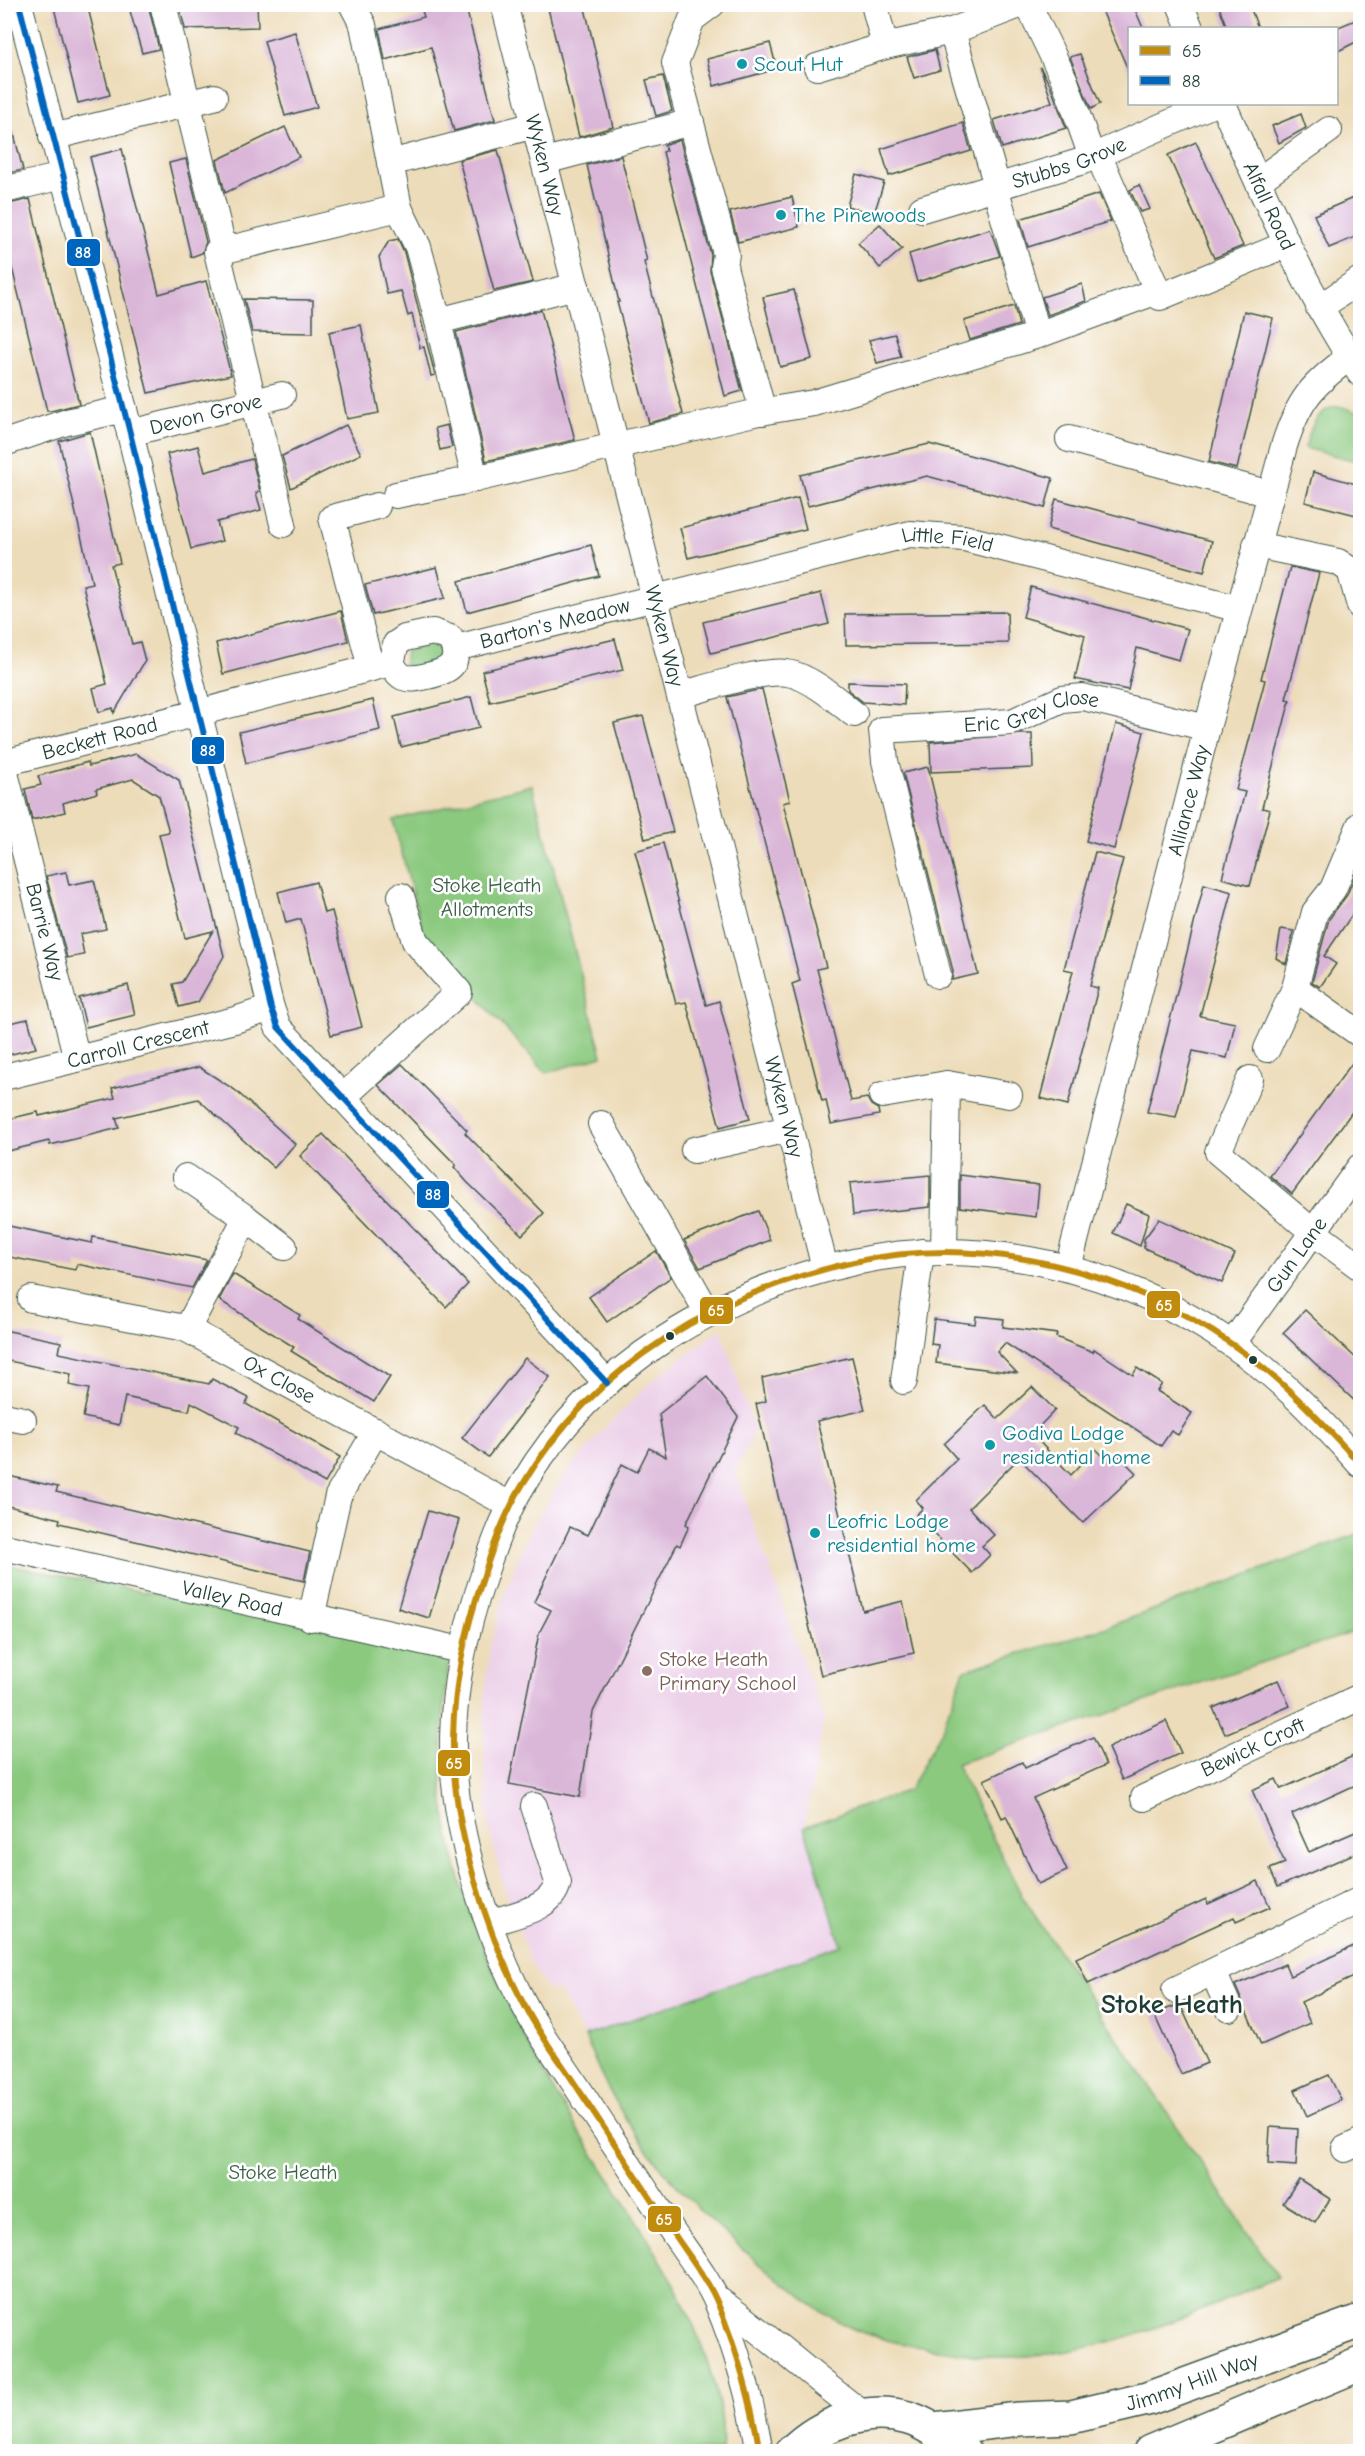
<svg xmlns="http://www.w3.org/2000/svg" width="1365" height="2456" font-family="'Comic Neue',sans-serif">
<rect width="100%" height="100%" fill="#fff"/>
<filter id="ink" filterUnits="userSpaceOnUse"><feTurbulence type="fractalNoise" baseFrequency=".0167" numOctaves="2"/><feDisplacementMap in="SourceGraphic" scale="12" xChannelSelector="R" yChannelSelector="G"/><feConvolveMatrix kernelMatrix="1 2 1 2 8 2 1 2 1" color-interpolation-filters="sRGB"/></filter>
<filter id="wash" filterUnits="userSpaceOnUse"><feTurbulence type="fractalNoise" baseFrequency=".008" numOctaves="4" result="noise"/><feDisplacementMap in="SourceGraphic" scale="24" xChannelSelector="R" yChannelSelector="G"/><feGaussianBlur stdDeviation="1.35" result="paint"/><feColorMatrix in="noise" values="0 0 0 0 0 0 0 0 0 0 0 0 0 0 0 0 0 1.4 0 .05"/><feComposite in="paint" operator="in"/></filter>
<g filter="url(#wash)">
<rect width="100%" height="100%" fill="#eddcb9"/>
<polygon fill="#edd1e9" points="721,1329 755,1431 735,1472 824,1719 804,1827 842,1945 585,2036 557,1988 548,1992 530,1961 504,1889 488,1822 484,1766 485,1697 490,1646 506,1589 529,1532 562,1478 605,1428 654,1379"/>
<g fill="#8bc97f" stroke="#55835a" stroke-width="1.5">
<path d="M1339,406L1360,413V462L1305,448C1311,427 1315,410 1339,406Z"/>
<path d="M434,644L442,649L443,655C436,665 414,670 404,665L406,651Z"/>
<polygon points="532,785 602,1056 546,1073 425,940 393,820"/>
<path d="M1360,1533V1630L956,1764L1023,1898L1278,2277C1191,2316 1094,2359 997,2357C978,2357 958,2352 939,2350C907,2345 872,2339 843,2324C802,2301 766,2270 731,2239C668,2184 614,2117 585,2036L841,1945L804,1827L909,1790L941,1732L964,1670L1107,1627Z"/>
<path d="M4,1564L309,1625L449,1658C444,1700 440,1742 442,1784C449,1893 514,2027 571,2119C622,2201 680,2275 709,2367C718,2396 725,2422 722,2451H5Z"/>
</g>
<g id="blocks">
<g fill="#dab6d8">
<polygon points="53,4 87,4 110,95 78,103"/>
<polygon points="128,4 148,4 159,49 142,53"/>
<polygon points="179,4 257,4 258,27 185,29"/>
<polygon points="420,4 465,4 495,120 454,131 431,47 385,60 379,29 424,17"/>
<polygon points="547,4 584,4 613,127 579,137"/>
<polygon points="1099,4 1132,4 1137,14 1143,28 1130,28 1130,74"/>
<polygon points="1218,4 1249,4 1258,28 1227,28"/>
<polygon points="1360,18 1360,40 1336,52 1336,28"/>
<polygon points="295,32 317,107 285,116 264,41"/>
<polygon points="770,43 777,69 714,86 707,59"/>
<polygon points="935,50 940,70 914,78 907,57"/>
<polygon points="1080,54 1100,104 1091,109 1070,57"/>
<polygon points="1040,67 1051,87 1066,128 1002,148 994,120 1052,102"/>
<polygon points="663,76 672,111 656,116 646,80"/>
<polygon points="1301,114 1306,128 1279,143 1272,126"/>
<polygon points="963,123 971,151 889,176 881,149"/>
<polygon points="12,126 23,170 4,174 4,127"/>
<polygon points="285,127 299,157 225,193 217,160"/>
<polygon points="680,140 711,255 710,271 742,391 725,396 663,152 666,151 664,145"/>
<polygon points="1196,142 1243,246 1214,258 1168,155"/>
<polygon points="122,149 159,294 206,281 231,375 148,393 90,157"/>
<polygon points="498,150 533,282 494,291 459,160"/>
<polygon points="621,156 647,261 644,262 683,414 649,423 617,302 619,302 587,165"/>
<polygon points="186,159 206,242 202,253 191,257 169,163"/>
<polygon points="856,174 884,182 874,214 847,206"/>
<polygon points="1139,185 1150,209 1140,212 1130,190"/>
<polygon points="1099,194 1111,221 1028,247 1020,219"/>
<polygon points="1360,195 1360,235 1329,248 1314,215"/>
<polygon points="792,197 799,227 738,242 730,212"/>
<polygon points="30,199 79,404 51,411 47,411 4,235 4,205"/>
<polygon points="880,224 902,249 880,268 858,243"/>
<polygon points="990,229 1000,256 917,282 909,254"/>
<polygon points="398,239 404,252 435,375 431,376 424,347 420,348 412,314 408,316 401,291 387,294 379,257 389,241"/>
<polygon points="1082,284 1086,301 1048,315 1042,297"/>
<polygon points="794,290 812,359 780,367 763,297"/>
<polygon points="244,299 313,300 313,333 252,332"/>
<polygon points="1014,306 1019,325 970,340 964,321"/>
<polygon points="541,310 575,440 486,461 456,332"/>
<polygon points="1244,311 1273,318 1237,469 1209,462"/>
<polygon points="361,325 379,413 347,419 329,332"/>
<polygon points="895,334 901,357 877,363 869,340"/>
<polygon points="346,425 361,454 291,488 282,456"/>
<polygon points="447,425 452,447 440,450 435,428"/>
<polygon points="90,432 120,563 111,565 132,644 140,642 145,661 114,713 113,708 99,712 93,688 107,684 83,585 92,583 59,441"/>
<polygon points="929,444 1053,478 1045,508 927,476 808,506 800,475"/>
<polygon points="198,446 205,472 252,459 260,491 256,493 261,510 217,522 222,541 191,549 167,454"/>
<polygon points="1313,472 1360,485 1360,516 1305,502"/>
<polygon points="798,498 806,529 688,558 680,528"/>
<polygon points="1056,499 1212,541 1204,572 1048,529"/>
<polygon points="591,545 599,576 467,612 459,581"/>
<polygon points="437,567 445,598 373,615 365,585"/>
<polygon points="1290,567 1319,573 1286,699 1290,700 1262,808 1270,810 1250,886 1222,878 1245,792 1236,790 1265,680 1261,679"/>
<polygon points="1031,587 1188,629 1179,660 1137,648 1128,690 1075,679 1085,635 1023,617"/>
<polygon points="821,593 829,624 711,653 703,622"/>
<polygon points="341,611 348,641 223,674 216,643"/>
<polygon points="1007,612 1008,643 846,645 845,614"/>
<polygon points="615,639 623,670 490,702 482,671"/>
<polygon points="848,682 905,684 904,705 863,702 848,690"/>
<polygon points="762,689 790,801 783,803 826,967 817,969 851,1101 867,1098 871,1105 878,1109 879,1115 831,1124 826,1100 822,1101 792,984 800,981 727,697"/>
<polygon points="471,697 479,728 401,747 394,717"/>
<polygon points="373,700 380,730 246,763 239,732"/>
<polygon points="643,716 673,832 645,839 614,723"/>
<polygon points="1116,724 1144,732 1114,849 1086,841"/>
<polygon points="1021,734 1032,734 1033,768 931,772 930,742"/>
<polygon points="136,754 179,780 224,956 198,1002 179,1007 173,984 182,982 213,931 185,938 159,834 169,832 159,796 133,779 96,789 97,793 63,803 65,812 32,820 25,789 41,785 38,776 88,762 89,766"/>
<polygon points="928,767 978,974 952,980 953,971 903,773"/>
<polygon points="663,843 706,1005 719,1001 750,1119 720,1127 686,1002 676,1004 635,851"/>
<polygon points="1095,852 1123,859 1090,986 1098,988 1068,1105 1040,1098 1073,971 1064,969"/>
<polygon points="1360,862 1360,903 1324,956 1336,964 1320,987 1312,982 1329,919 1347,895"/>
<polygon points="66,872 69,885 94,880 106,929 80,934 84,955 67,958 46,876"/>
<polygon points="316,882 324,913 332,911 362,1027 331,1035 301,919 286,923 278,892"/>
<polygon points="1204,884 1232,892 1200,1016 1235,1023 1227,1058 1193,1051 1176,1117 1147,1112"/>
<polygon points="1281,929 1294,931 1286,964 1276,958"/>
<polygon points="128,985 135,1015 86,1027 79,998"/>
<polygon points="28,1019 36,1048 4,1056 4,1024"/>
<polygon points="1360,1052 1360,1101 1292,1194 1270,1176"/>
<polygon points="402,1064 467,1130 465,1133 544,1213 522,1235 467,1182 454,1167 456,1165 378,1085"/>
<polygon points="199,1067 235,1090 295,1144 274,1168 198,1099 116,1118 119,1128 50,1145 49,1141 4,1152 4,1120 38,1112 39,1116 115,1098 112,1088"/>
<polygon points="323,1134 468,1284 446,1307 300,1156"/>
<polygon points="930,1175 930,1207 853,1215 850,1183"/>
<polygon points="960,1175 1039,1185 1036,1217 960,1207"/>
<polygon points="1126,1204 1149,1214 1140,1246 1113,1233"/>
<polygon points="758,1211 770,1240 700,1268 684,1240"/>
<polygon points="1159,1219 1235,1254 1222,1283 1144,1248 1144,1239"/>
<polygon points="4,1225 92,1243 93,1237 207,1260 192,1288 77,1264 75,1270 4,1256"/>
<polygon points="656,1251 671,1277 607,1322 589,1297"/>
<polygon points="233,1274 300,1315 298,1319 390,1377 374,1402 291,1351 294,1347 219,1300"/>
<polygon points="1305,1310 1360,1362 1360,1406 1283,1333"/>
<polygon points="976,1316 1004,1319 1003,1327 1057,1334 1056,1337 1093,1352 1094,1349 1133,1375 1137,1368 1162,1384 1157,1391 1192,1413 1178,1435 1171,1431 1161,1446 1005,1343 997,1352 1017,1373 936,1363 938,1345 931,1344 934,1319 975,1324"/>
<polygon points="4,1330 61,1342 59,1353 209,1384 212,1379 249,1398 246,1404 340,1457 325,1483 236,1433 239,1427 191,1402 189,1411 125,1397 119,1425 83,1417 89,1389 69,1385 71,1374 4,1360"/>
<polygon points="852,1357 865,1410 817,1421 863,1611 903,1601 914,1653 821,1675 756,1404 766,1401 762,1378"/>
<polygon points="525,1358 550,1377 488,1457 462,1438"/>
<polygon points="707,1376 738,1417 686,1524 689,1526 680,1546 677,1544 593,1712 580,1797 509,1784 539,1633 551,1610 534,1602 570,1527 588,1535 622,1464 637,1472 649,1448 666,1457 659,1414"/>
<polygon points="1032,1387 1055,1410 1032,1434 1071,1475 1096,1449 1109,1462 1117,1454 1136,1473 1083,1523 1019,1458 969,1508 994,1535 982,1546 990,1555 972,1573 916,1515 923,1508 916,1500 957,1459 944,1444 985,1405 998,1419"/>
<polygon points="4,1475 58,1487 56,1492 310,1552 304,1581 59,1523 60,1519 4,1505"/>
<polygon points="428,1511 459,1520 429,1618 398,1608"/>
<polygon points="1278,1680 1290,1706 1225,1734 1213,1708"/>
<polygon points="1166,1721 1181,1753 1122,1780 1108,1748"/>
<polygon points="1093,1737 1106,1765 1033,1798 1067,1871 1038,1884 1006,1816 1002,1818 984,1780 1022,1762 1025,1768"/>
<polygon points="1360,1753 1360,1783 1292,1814 1309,1852 1360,1830 1360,1851 1278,1887 1270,1869 1285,1863 1252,1790 1276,1779 1281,1789"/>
<polygon points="1258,1881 1270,1907 1236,1922 1234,1917 1088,1984 1076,1958 1206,1899 1208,1904"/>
<polygon points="1360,1943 1360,1974 1301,2002 1310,2023 1261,2045 1235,1985 1285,1964 1290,1976"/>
<polygon points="1180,2004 1207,2063 1181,2074 1154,2014"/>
<polygon points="1329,2075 1341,2100 1307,2116 1295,2090"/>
<polygon points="1270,2127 1298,2129 1296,2166 1268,2164"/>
<polygon points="1299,2179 1330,2199 1315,2223 1283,2203"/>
</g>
</g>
</g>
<g filter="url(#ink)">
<use href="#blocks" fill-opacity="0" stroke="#3e5548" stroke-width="1.5"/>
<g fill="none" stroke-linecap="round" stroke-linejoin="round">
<g stroke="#3e5548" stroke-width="28">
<g id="minor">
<polyline points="19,4 130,433 271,1008 278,1027 607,1383"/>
<polyline points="163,4 224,251"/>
<path id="s1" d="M504,4L825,1268"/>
<polyline points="712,4 692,19 675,63 726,254 724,267 763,412"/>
<polyline points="1028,4 1065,81 1092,157"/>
<polyline points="1180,4 1190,28"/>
<polyline points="952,31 1022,4"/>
<polyline points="885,46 952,31 997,186"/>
<polyline points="817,67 885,46 874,4"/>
<path id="s2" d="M1223,104C1264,196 1304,288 1360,373"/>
<polyline points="52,137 214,97"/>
<polyline points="1098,154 1160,297 1287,244"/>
<polyline points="545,161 691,122"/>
<polyline points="390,163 535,125"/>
<polyline points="1258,181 1329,130"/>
<polyline points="995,187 1038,335 1157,291"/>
<polyline points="4,190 62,176"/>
<polyline points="399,208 418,247 438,321 576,286"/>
<path id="s3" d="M922,209L1083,161L1213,104"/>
<polyline points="1319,308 1360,280"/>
<polyline points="438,321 475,479"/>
<path id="s4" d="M130,433L282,395"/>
<polyline points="1069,439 1270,494"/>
<polyline points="4,443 67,422 124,409"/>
<polyline points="396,495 475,479 754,413 814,403 1038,335"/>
<polyline points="283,524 217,252 399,208 363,25 352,4"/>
<polyline points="1256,545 1338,562 1350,570 1360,606"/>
<path d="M433,632L450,638C463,663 450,671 427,676C419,678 411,680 403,677C397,674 394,668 391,663L396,644L405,638Z"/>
<path id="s5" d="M456,648L910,534L964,538L1239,609"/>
<polyline points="371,668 332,518 377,506"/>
<path d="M680,695C707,688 762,669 787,673C809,676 837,700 854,714"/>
<path id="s6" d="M4,763L391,663"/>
<path id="s7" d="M4,769L77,1059"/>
<polyline points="1360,825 1333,889 1315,912 1295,988 1360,1034"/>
<path id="s8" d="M938,975L885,761L882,730L1012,722L1062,699L1083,697L1207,728"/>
<polyline points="1267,1049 1295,988"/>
<path id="s9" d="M4,1077L235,1020L271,1008"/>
<polyline points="1250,1079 1218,1152 1313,1232 1360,1267"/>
<polyline points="947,1084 1009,1095"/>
<polyline points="882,1095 947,1084 944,1252"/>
<polyline points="343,1097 459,992 415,941 401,896"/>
<polyline points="601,1124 708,1313"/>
<polyline points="694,1150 789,1129"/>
<polyline points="186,1177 246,1218 187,1329"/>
<polyline points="246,1218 284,1247"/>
<path id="s10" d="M1068,1268L1207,728L1284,446C1298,401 1312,384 1350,357"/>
<path id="s11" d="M31,1299L185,1328L510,1505"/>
<path id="s12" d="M1232,1344L1360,1167"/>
<polyline points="904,1381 921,1252"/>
<polyline points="4,1416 23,1420"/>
<path id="s13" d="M4,1547L461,1650"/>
<polyline points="311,1618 338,1496 376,1431"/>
<path id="s14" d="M1144,1798L1360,1697"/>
<path d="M489,1923C512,1915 553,1910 558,1882L534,1806"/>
<polyline points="1213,1972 1229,2008"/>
<polyline points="1175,1990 1360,1900"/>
<polyline points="1345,2149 1360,2142"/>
<path d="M717,2299C767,2335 813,2377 863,2414"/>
<path d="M760,2452C751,2401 738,2352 718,2304C707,2277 685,2251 669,2226C637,2178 605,2129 573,2081C558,2058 541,2036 528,2012C487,1937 451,1824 453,1738C454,1683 465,1630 483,1578C493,1545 505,1513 523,1484C595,1363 719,1292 854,1262C983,1233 1126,1270 1233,1345C1281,1378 1321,1421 1360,1464"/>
</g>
</g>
<g stroke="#3e5548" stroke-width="36">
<g id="highway">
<path id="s15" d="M934,2429L1019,2419L1071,2417L1147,2399L1360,2321"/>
<path d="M792,2452C821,2423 867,2406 908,2418C929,2424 946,2439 964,2452"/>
<polyline points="1150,2452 1360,2364"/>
</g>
</g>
<use href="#minor" stroke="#fff" stroke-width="26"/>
<use href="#highway" stroke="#fff" stroke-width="33"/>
<g stroke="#fff" stroke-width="10">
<path id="bus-1" d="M760,2452C751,2401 738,2352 718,2304C707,2277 685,2251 669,2226C637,2178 605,2129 573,2081C558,2058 541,2036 528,2012C487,1937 451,1824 453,1738C454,1683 465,1630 483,1578C493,1545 505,1513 523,1484C595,1363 719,1292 854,1262C983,1233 1126,1270 1233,1345C1281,1378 1321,1421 1360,1464"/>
</g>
<g stroke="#fff" stroke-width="10">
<polyline id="bus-2" points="19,4 130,433 271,1008 278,1027 607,1383"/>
</g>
<use href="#bus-1" stroke="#c18c0d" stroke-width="6"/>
<use href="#bus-2" stroke="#0065bd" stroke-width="6"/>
</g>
</g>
<g fill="#0f9aa8" stroke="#fff" stroke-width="2">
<circle cx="742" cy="64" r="6"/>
<circle cx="781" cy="215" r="6"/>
<circle cx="990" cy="1445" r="6"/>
<circle cx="815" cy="1533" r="6"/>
</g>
<g fill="#1f3d34" stroke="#fff" stroke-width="2">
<circle cx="670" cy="1336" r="5"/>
<circle cx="1253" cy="1360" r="5"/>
</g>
<circle fill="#8d6e63" stroke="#fff" stroke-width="2" cx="647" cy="1671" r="6"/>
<g text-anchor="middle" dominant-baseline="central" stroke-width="5" stroke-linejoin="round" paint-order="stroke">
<g font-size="21" fill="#0d838f" stroke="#fff" text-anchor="start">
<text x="754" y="64">Scout Hut</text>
<text x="793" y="215">The Pinewoods</text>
<text x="1002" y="1433">Godiva Lodge<tspan x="1002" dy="24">residential home</tspan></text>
<text x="827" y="1521">Leofric Lodge<tspan x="827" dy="24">residential home</tspan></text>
</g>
<g font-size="21" fill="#1f3d34" stroke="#fff">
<text stroke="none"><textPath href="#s3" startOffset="154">Stubbs Grove</textPath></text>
<text stroke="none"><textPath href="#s1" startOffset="166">Wyken Way</textPath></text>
<text stroke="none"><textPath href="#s2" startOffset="112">Alfall Road</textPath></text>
<text stroke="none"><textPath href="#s4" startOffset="78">Devon Grove</textPath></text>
<text stroke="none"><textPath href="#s5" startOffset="506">Little Field</textPath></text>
<text stroke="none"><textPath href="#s5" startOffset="102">Barton's Meadow</textPath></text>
<text stroke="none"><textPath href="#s1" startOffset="652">Wyken Way</textPath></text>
<text stroke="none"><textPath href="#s8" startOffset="404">Eric Grey Close</textPath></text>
<text stroke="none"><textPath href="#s6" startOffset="99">Beckett Road</textPath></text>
<text stroke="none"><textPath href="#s10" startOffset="483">Alliance Way</textPath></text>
<text stroke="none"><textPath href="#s7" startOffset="168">Barrie Way</textPath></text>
<text stroke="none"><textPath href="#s9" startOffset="138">Carroll Crescent</textPath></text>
<text stroke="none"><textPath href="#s1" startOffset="1138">Wyken Way</textPath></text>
<text stroke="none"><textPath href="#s12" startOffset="110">Gun Lane</textPath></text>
<text stroke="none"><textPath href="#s11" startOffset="264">Ox Close</textPath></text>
<text stroke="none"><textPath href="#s13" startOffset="234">Valley Road</textPath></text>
<text stroke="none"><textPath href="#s14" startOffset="120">Bewick Croft</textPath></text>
<text stroke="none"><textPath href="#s15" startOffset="264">Jimmy Hill Way</textPath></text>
</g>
<g font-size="21" fill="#3a6047" stroke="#fff">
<text x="487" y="885">Stoke Heath<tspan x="487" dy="24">Allotments</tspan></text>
<text x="283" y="2172">Stoke Heath</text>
</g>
<g font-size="21" fill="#785e54" stroke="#fff" text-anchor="start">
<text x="659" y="1659">Stoke Heath<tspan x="659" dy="24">Primary School</tspan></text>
</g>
<g font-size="27" font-weight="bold" fill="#1f3d34" stroke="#fff">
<text x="1172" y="2004">Stoke Heath</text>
</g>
</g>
<g stroke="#fff" stroke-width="2">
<rect x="66" y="238" width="35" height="29" rx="6" fill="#0065bd"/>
<rect x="191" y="736" width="34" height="29" rx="6" fill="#0065bd"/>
<rect x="416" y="1180" width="34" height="29" rx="6" fill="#0065bd"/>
<rect x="1146" y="1290" width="35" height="29" rx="6" fill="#c18c0d"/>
<rect x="699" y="1296" width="35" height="29" rx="6" fill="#c18c0d"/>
<rect x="437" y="1749" width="34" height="28" rx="6" fill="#c18c0d"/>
<rect x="647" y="2205" width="35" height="28" rx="6" fill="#c18c0d"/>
</g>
<g font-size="16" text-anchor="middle" font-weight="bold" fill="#fff">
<text x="83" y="258">88</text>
<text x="208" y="756">88</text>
<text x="433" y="1200">88</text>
<text x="1164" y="1311">65</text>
<text x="716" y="1316">65</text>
<text x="454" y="1769">65</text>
<text x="664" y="2225">65</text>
</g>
<rect width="1365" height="2456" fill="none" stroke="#fff" stroke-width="24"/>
<rect x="1128" y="27" width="210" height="78" fill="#ffffff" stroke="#a5b1ae" stroke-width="1.5"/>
<rect x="1140" y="46" width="30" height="9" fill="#c18c0d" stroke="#a5b1ae" stroke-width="1.5"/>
<text x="1182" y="57" font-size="18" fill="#1f3d34">65</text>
<rect x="1140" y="76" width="30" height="9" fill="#0065bd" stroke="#a5b1ae" stroke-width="1.5"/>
<text x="1182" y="87" font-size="18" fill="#1f3d34">88</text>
</svg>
